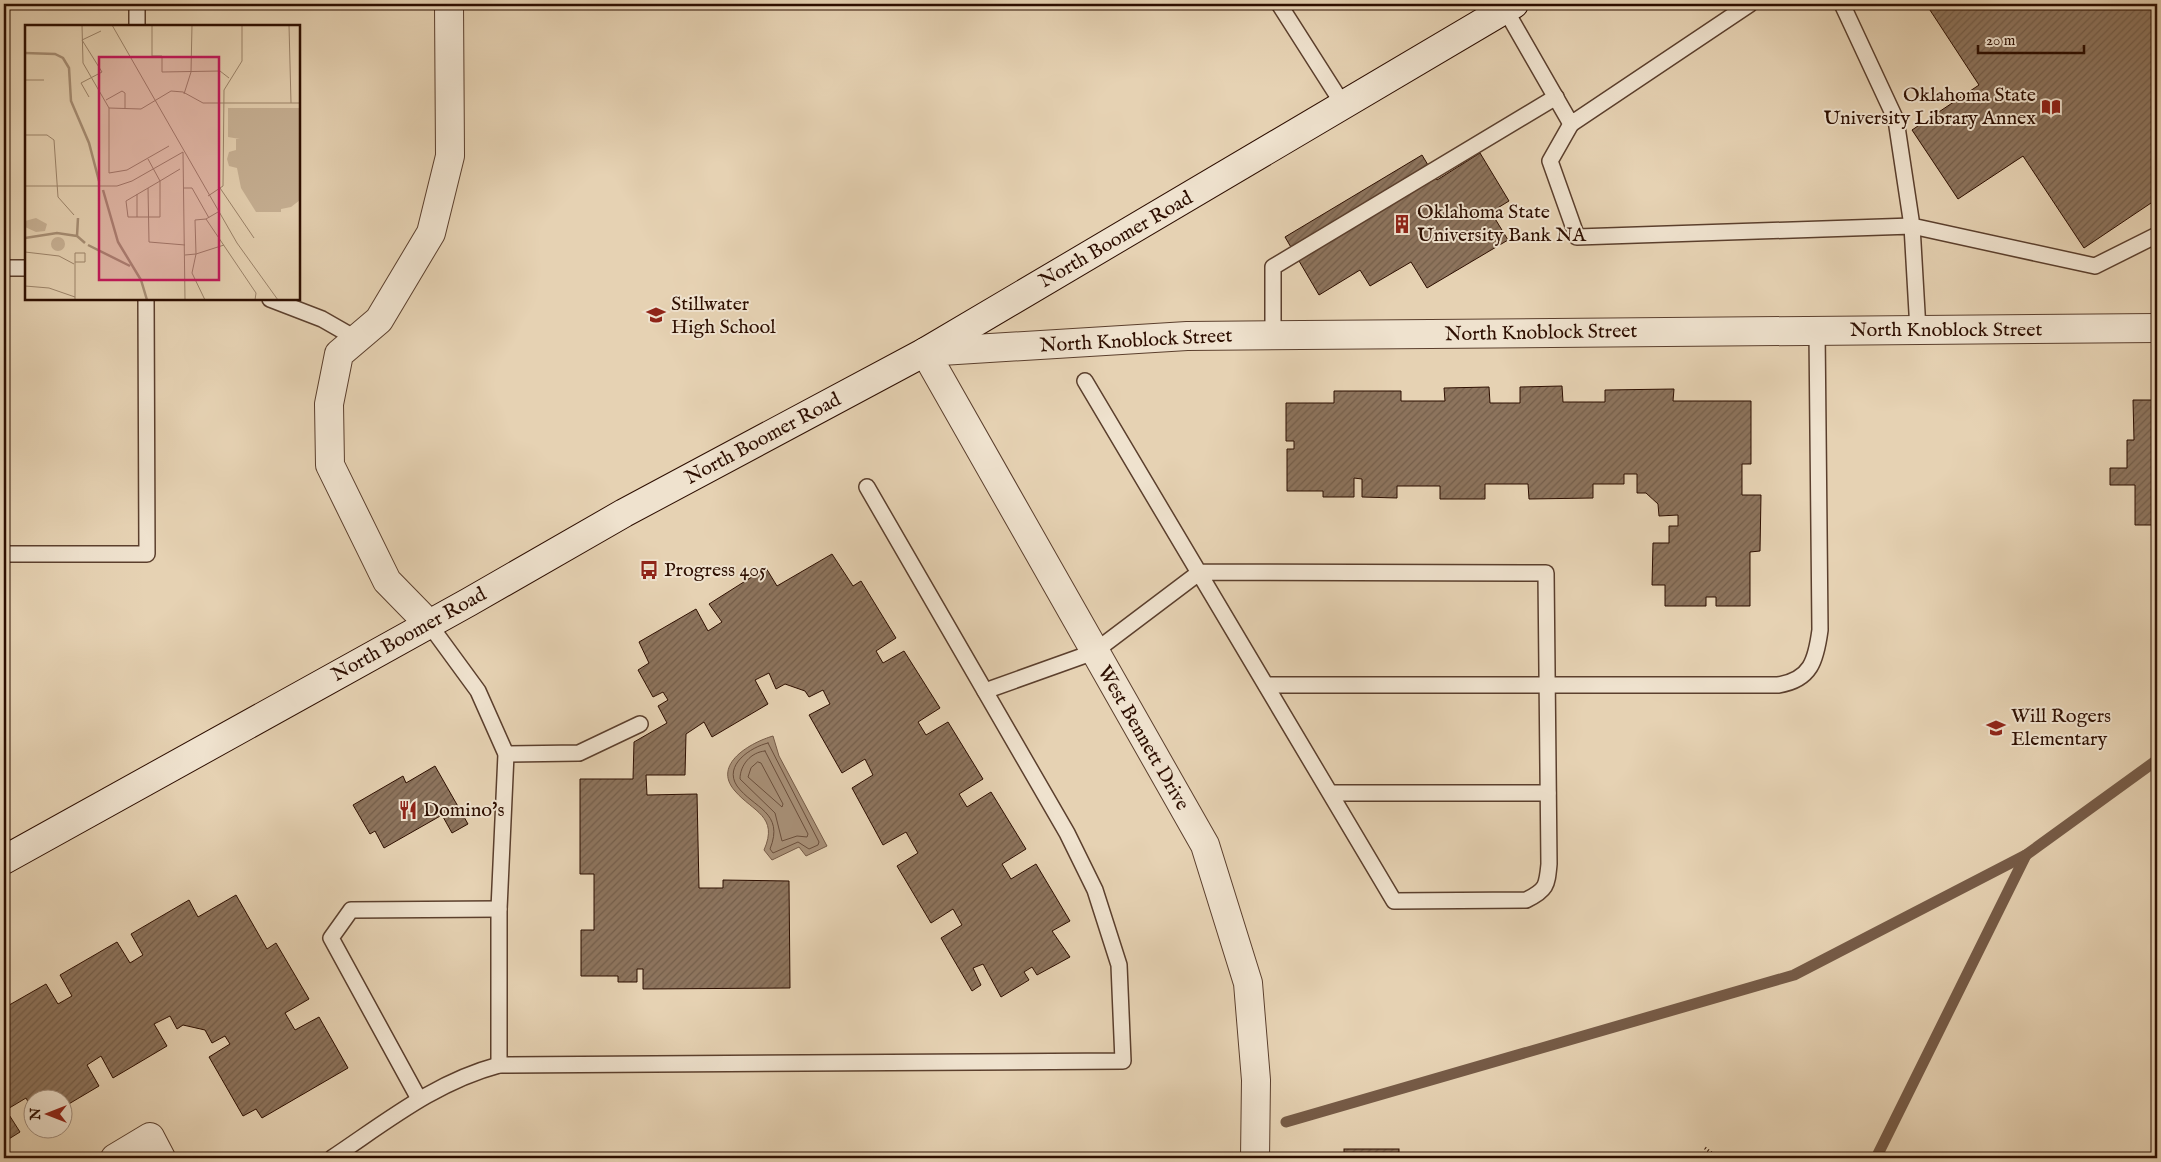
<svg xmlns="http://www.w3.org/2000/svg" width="2161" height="1162" font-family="'IM FELL English',serif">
<defs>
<pattern id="building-hatch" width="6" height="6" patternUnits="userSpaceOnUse" patternTransform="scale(1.25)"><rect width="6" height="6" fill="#8d745d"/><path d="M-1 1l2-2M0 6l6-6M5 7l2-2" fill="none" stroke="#745e4a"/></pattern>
</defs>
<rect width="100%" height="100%" fill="#e6d2b3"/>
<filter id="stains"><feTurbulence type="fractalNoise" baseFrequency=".004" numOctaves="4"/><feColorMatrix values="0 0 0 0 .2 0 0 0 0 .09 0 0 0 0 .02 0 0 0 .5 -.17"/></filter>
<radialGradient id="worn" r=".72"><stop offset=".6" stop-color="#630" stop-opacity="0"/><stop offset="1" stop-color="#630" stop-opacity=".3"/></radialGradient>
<path fill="#a78f76" stroke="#765b47" d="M773,736L779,756L827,846L806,856L799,847L772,860L764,850C779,816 753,812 735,791C711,764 752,742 773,736Z"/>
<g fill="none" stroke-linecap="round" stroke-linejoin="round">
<g stroke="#6a4e3b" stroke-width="1">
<path d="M768,743L819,842L818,845L809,849L798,842L773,853L770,849C785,812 753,808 737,786C723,765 751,747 768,743Z"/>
<path d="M765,751L808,834L807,837L797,836L782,841L775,813L740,779C740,765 751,752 765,751Z"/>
<polygon points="758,762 761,763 783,804 782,807 748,777 751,768"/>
</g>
<g stroke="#765b47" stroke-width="11">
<polyline points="1286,1122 1794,975 2026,855 2157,760"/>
<polyline points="1876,1158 2026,855"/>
</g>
</g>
<g fill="url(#building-hatch)" stroke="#2d0e00">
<polygon points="1926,4 2157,4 2157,199 2084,248 2023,156 1958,199 1912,130 1979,85"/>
<polygon points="1480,153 1509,201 1491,212 1508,240 1427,288 1411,262 1370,286 1360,270 1319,295 1285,237 1422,155 1437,180"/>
<polygon points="1562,386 1563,402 1605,402 1605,390 1674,389 1673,401 1751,401 1751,464 1742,464 1742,495 1761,495 1760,551 1750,552 1750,606 1716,606 1716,597 1706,597 1706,606 1665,606 1665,585 1652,585 1653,543 1669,543 1669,526 1678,526 1678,515 1659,516 1658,504 1646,493 1637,493 1637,474 1624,474 1624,484 1593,484 1593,498 1529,499 1528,484 1485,484 1485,499 1440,499 1440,486 1397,486 1397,498 1362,497 1362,479 1354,478 1354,497 1323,497 1323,491 1287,491 1287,449 1294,449 1294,441 1286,441 1286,403 1334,403 1334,391 1401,391 1401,401 1445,401 1444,388 1489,387 1490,403 1520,403 1520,387"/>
<polygon points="2133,400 2157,400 2157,525 2135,525 2135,485 2110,485 2110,468 2127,468 2127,440 2134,440"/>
<polygon points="832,554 853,586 861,581 896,638 876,651 883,663 904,651 940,708 918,722 926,735 948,722 983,779 959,794 967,807 991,792 1026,849 1002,864 1011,879 1036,864 1070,921 1052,931 1070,957 1037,975 1032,967 1024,972 1029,980 1001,997 983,964 973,968 981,985 972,991 941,938 962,925 953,909 931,923 897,866 918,853 906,832 883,845 852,788 873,775 865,759 842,773 809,715 830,704 823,690 809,697 805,691 785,684 776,689 769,673 755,680 768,704 712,737 704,722 686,734 685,775 646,775 647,795 697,794 699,888 723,888 723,880 789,881 790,988 643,989 643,969 637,969 637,982 618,982 618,976 581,976 581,930 594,930 594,874 580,874 580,779 633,779 634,742 667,723 658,706 668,700 663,692 653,697 638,670 649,663 639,642 696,609 708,631 722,622 709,604 766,568 777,586"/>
<polygon points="435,766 468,824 452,833 442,815 384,848 375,831 370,834 353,805 403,776 406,783"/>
<polygon points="236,895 267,949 276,943 309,999 285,1013 295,1030 319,1017 348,1068 262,1118 256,1109 243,1116 209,1057 230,1044 225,1036 212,1043 205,1030 183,1025 177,1029 170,1016 154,1024 167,1046 113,1078 101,1056 87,1065 99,1086 62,1108 62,1100 32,1100 32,1109 26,1098 6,1110 20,1132 4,1142 4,1008 46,984 58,1004 72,996 60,975 117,942 130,963 143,955 131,934 189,900 198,917"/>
<rect x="1344" y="1149" width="55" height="9"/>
</g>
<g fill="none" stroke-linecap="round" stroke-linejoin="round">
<g stroke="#5b3f2d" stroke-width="18">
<g id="service">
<polyline points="137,4 137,26"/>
<polyline points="1279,4 1344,106"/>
<polyline points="1842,4 1896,120 1912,226 2095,266 2157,235"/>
<polyline points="1505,9 1571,124 1750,4"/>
<polyline points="1571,124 1550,161 1577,237 1912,226 1918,330"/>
<polyline points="4,268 26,268"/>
<polyline points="270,299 322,319 357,339"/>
<polyline points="1273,336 1273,267 1556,97"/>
<polyline points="4,554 147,554 146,299"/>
<polyline points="429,624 478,691 506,754 499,909 499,1065"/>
<path d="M1266,685H1778C1811,680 1816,660 1820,630L1817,330"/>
<path d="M985,691L1094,652L1200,572L1546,573L1549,864C1547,885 1547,890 1526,900L1394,901L1085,381"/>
<polyline points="506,754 579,753 640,724"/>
<polyline points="1331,793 1548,793"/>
<polyline points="419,1099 331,938 351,910 499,909"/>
<path d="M332,1158C386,1122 435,1082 499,1065L1123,1061L1119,965L1095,890L1067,833L867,487"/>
</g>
</g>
<g stroke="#5b3f2d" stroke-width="30">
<g id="minor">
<polyline points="429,624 387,581 330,465 329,404 339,354 379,320 431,233 450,156 449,4"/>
<polyline points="115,1158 150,1137 161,1158"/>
<polyline points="1255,1158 1256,1080 1248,983 1205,845 925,352 1187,336 2157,328"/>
</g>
</g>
<g stroke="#2d0e00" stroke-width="30">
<polyline id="secondary" points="4,860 469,602 624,513 925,352 1514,4"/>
</g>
<polyline stroke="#2d0e00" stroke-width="3" stroke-dasharray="1 2.5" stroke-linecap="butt" points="1705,1148 1718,1158"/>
<use href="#service" stroke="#efe2ce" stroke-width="15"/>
<use href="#minor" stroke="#efe2ce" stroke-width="28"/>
<use href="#secondary" stroke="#efe2ce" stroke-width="28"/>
</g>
<defs>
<g id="library-bare" transform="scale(1.5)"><path d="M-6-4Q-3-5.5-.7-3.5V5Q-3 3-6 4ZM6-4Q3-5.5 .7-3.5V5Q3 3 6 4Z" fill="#8f2418" stroke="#efe2ce" stroke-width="2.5" paint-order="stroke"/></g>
<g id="building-bare" transform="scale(1.5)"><path d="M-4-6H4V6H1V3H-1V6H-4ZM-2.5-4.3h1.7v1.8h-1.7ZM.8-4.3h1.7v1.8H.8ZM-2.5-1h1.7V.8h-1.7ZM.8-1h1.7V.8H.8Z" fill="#8f2418" stroke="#efe2ce" stroke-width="2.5" paint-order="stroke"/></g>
<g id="school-bare" transform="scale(1.5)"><path d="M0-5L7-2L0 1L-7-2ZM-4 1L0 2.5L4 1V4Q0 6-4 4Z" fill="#8f2418" stroke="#efe2ce" stroke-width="2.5" paint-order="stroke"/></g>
<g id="bus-bare" transform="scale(1.5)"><path d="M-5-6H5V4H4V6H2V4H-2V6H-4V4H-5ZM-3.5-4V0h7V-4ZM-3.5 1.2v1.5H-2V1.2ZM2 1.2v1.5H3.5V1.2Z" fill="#8f2418" stroke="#efe2ce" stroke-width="2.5" paint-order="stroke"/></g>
<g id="restaurant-bare" transform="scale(1.5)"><path d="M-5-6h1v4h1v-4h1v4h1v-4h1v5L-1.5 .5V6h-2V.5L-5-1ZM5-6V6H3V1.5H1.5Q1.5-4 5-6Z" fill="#8f2418" stroke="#efe2ce" stroke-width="2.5" paint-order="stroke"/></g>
</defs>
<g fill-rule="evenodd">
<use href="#library-bare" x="2051" y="107"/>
<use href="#building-bare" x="1402" y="224"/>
<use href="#school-bare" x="656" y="315"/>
<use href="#bus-bare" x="649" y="570"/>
<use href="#school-bare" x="1996" y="728"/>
<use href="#restaurant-bare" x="408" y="810"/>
</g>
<g text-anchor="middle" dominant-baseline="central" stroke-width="4" stroke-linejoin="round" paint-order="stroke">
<g font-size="20" fill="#2d0e00" stroke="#efe2ce" text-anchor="start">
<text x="2036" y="95" text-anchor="end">Oklahoma State<tspan x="2036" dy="23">University Library Annex</tspan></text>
<text x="1417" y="212">Oklahoma State<tspan x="1417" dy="23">University Bank NA</tspan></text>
<text x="671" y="304">Stillwater<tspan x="671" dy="23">High School</tspan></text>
<text x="664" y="570">Progress 405</text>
<text x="2011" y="716">Will Rogers<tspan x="2011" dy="23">Elementary</tspan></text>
<text x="423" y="810">Domino's</text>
</g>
<g font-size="20" fill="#2d0e00" stroke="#efe2ce">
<text transform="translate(1116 240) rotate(-30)">North Boomer Road</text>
<text x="1946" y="330">North Knoblock Street</text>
<text transform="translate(1541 333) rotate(-1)">North Knoblock Street</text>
<text transform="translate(1136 341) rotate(-3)">North Knoblock Street</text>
<text transform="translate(763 439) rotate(-28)">North Boomer Road</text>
<text transform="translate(409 635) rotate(-29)">North Boomer Road</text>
<text transform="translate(1143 738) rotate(60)">West Bennett Drive</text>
</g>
</g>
<g transform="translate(25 25)">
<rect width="275" height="275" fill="#e6d2b3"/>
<path d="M11,193L22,199L20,206L11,207L0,202V196ZM26 219a7 7 0 1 1 14 0a7 7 0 1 1-14 0Z" fill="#c7b195"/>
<path d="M203,83H275V175L266,182L256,184V187H231L216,163L212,143L204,141L202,134L204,127L211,125V114H215L203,112Z" fill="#c7b195"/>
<path fill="none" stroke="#a78f76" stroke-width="2.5" d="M0,28L30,29L38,33L44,43L46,76L64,118L74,156M78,165L93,217L116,255L122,275M53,193L52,211L60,218M0,213L32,208L52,211M63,220L105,241"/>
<path fill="none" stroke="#9c846b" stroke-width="1" d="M57,0L58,38L84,83V148L102,145L144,121M87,0L212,218L253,275M127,0V31H137V47L195,46L204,53M264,0L266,78M0,55H19M159,69L166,47L167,0M64,72L56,58L77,47L57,15L76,6M81,75L97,66L100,68V83M84,83L116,84L146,66L158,67L178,78H275M0,110H22L29,115L33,172L49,190M123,134L135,156V192H103L101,176L135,156L155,144M0,161H92L107,156L158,127L160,275M123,163L124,217L160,220M159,163H167L184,193M195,163L229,213M112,169V192M183,171L198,161L199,65L217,36V0M193,187L181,194L231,268L230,275M0,227L34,231L49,239M160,230L171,229L170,195L181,194M50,237H60V228H50V275M0,261L24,263L50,272M180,275L167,248L171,229L199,220"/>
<path fill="#c2185b" fill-opacity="0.15" stroke="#c2185b" stroke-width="2.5" d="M74,32H194V255H74Z"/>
<rect width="275" height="275" fill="none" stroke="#2d0e00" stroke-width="2.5"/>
</g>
<rect width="2161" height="1162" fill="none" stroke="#e6d2b3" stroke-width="20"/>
<rect x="5" y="5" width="2151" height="1152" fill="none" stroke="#2d0e00" stroke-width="2.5"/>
<rect x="10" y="10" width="2141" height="1142" fill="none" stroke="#2d0e00"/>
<g transform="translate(48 1114) rotate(270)"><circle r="24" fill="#efe2ce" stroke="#a18d7c"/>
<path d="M0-4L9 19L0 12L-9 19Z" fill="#8f2418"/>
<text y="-8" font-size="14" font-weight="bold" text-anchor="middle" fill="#2d0e00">N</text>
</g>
<path d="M1978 45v8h106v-8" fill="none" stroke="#2d0e00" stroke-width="2.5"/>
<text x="1986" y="45" font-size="15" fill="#2d0e00" stroke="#efe2ce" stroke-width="4" paint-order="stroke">20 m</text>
<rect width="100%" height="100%" filter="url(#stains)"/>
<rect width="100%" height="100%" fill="url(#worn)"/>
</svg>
